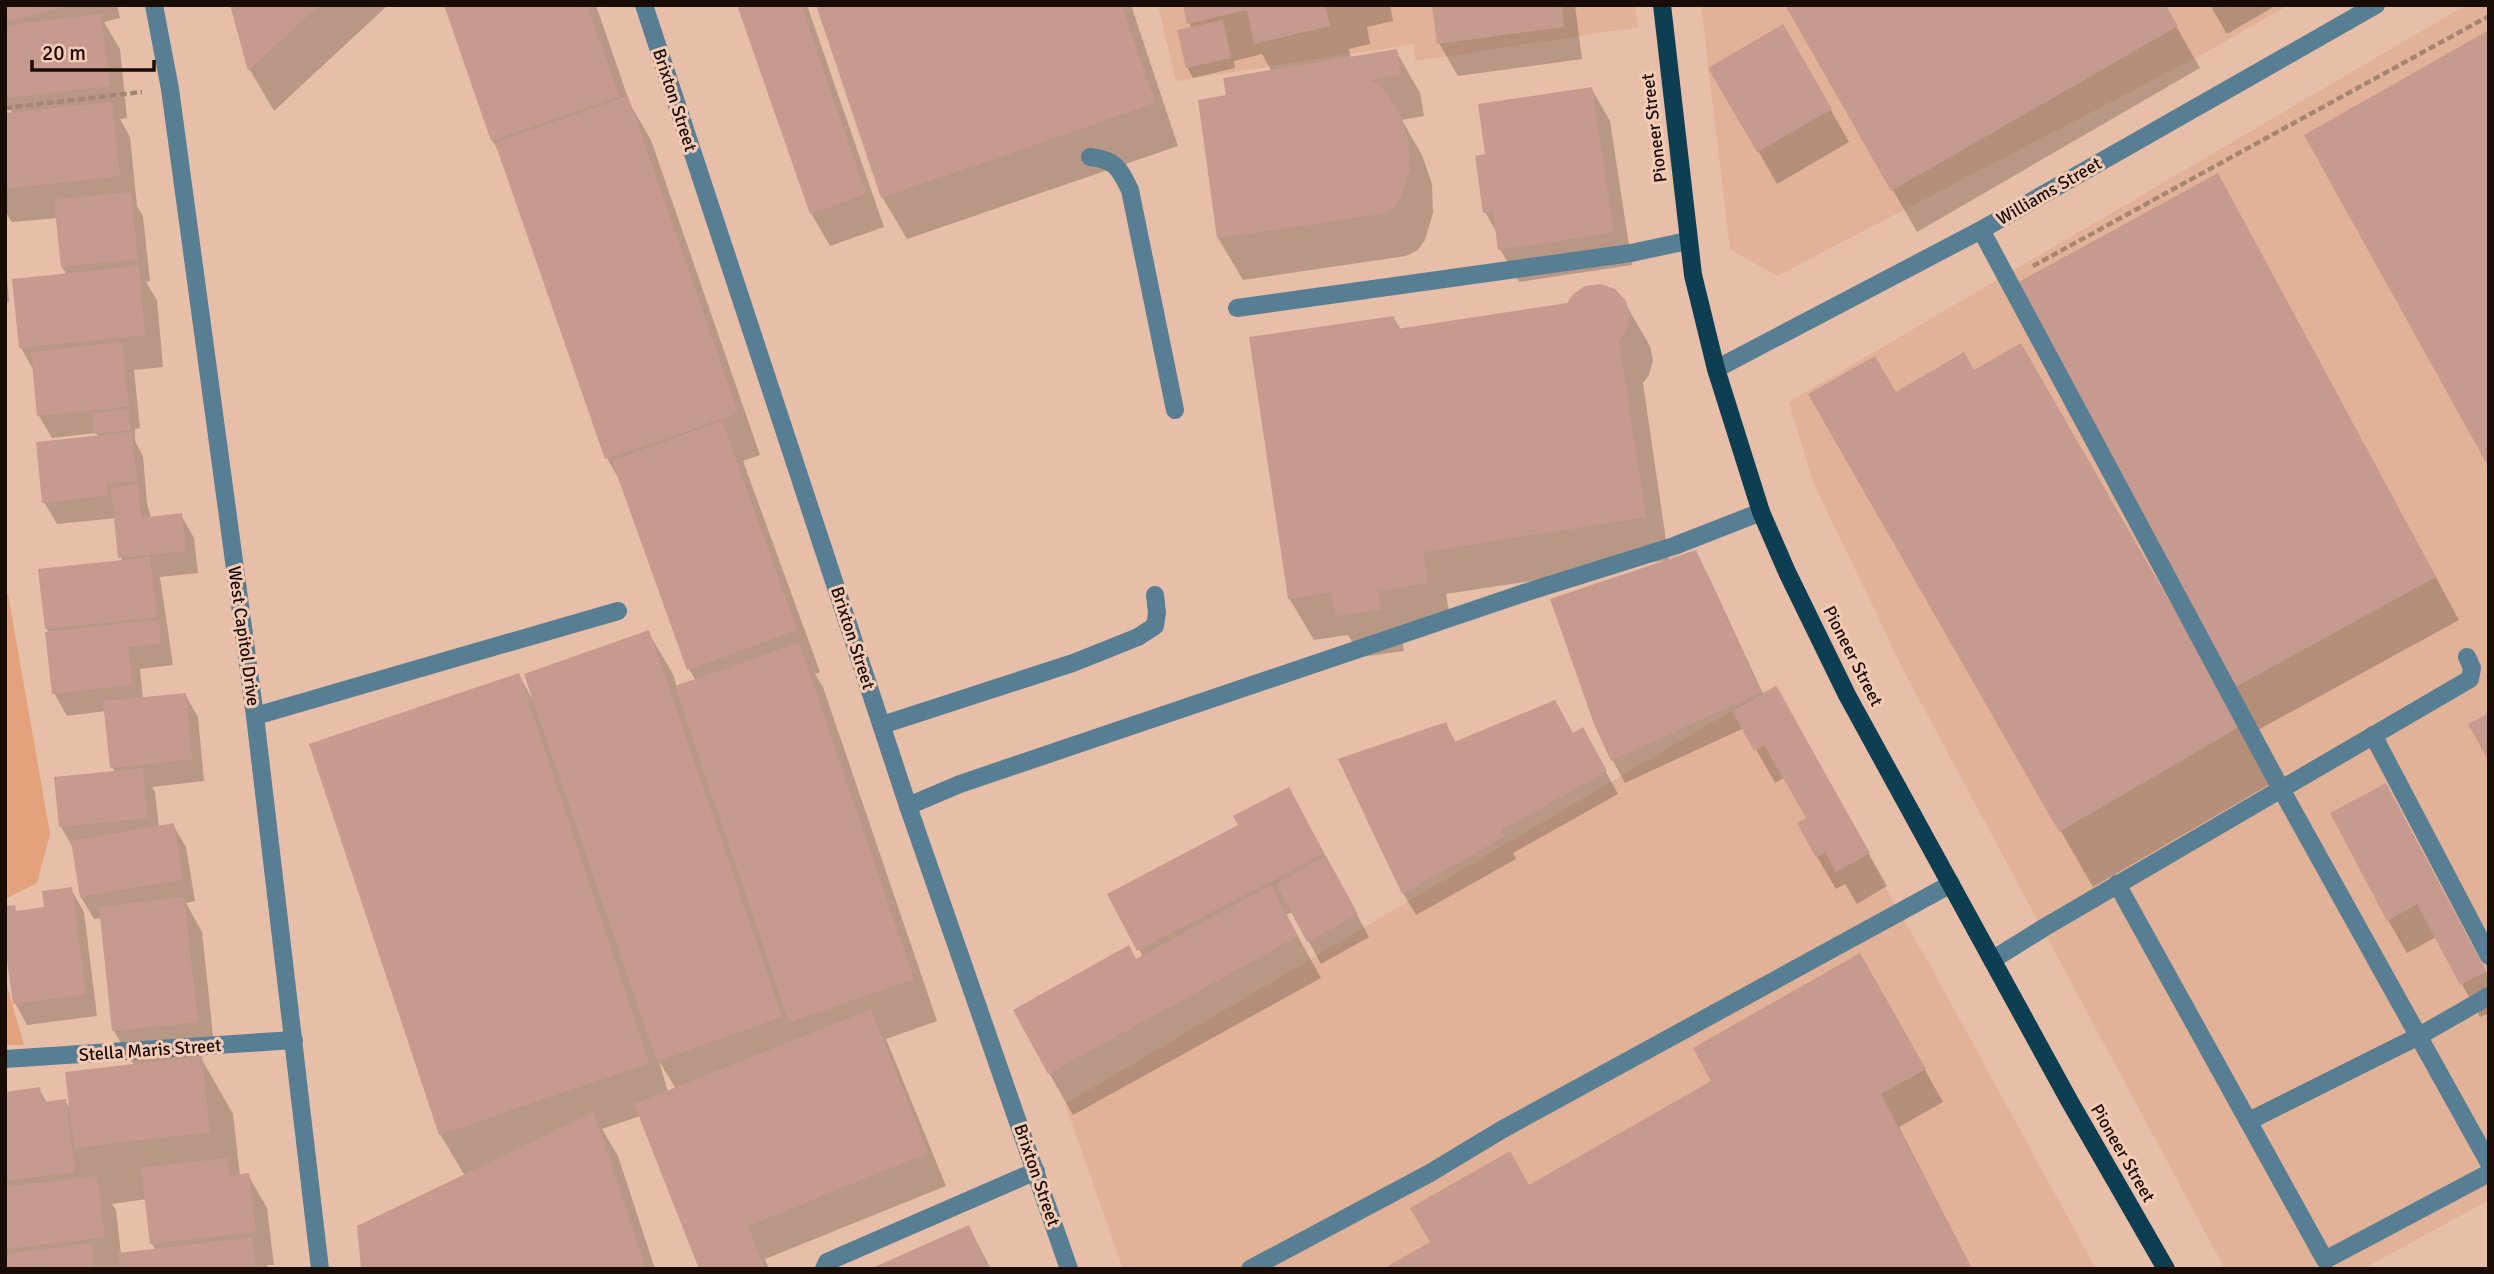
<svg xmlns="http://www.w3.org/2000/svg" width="2494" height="1274" font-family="Signika,sans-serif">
<rect width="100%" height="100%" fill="#e7bea7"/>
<g fill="#e1b297">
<polygon points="1158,5 1635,5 1638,27 1416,61 1413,44 1176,81"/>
<polygon points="1701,5 2289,5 2205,53 1777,276 1730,249"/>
<polygon points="2466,5 2489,5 2489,1200 2363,1269 2225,1269 1906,675 1813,482 1789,402"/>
<polygon points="1777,684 1896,907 1930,965 2096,1269 1123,1269 1065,1104"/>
</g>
<g fill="#e3a27b">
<polygon points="5,594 8,594 50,834 37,883 5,899"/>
<polygon points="5,979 24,1045 5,1045"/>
</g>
<g fill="#0003" fill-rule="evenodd">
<path d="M5,5H117L120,18L104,22L120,49L127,118L120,119L130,137L137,206L143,216L150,281L146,282L157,300L163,367L134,370L140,428L135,429V441L143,456L147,503L151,518L181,515L194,538L198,573L160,577L173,665L140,669L143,699L185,694L198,717L204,781L152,787L155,792L159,828L173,825L186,847L195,901L186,903L202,932L215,1054L200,1056L233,1114L240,1176L248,1175L267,1208L274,1265H267L269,1269H5V1093L39,1089L47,1103L65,1101L72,1112L134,1065L114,1031L102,918L94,919L81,897L74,849L61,827L115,772L112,767L106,711L67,716L54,693L50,634L46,628L122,561L116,518L57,524L44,502L98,437L96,433L52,438L39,416L35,373L21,348L14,281L67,275L62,267L58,218L12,222L5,211V115L13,114L5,101ZM147,1199L152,1244L156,1250L121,1254L116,1210L112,1204Z"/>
<polygon points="232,5 388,5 274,111 250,70"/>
<path d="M446,5H596L630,104L651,140L760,455L743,461L820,672L815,674L823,687L937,1021L886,1039L946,1186L765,1259L769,1269H701L640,1116L602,1129L618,1156L655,1269H363L465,1176L440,1134L519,675L533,700L648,632L673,674L677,687L696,681L689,669L624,488L607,458L501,155L492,140ZM659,1061L676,1089L668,1092Z"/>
<polygon points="739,5 807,5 884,227 830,246 811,213"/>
<polygon points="818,5 1131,5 1178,146 907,239 882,197"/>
<polygon points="1185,5 1390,5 1393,21 1367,27 1370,44 1349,49 1351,58 1396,51 1420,93 1424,116 1402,120 1422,155 1432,184 1433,213 1425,240 1418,250 1406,256 1243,280 1218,238 1228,97 1272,72 1262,54 1234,61 1235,68 1193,78 1187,67 1191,28"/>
<polygon points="1434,5 1575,5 1582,59 1458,76 1439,43"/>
<polygon points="1787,5 2164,5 2200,68 1917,232"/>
<polygon points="2210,5 2277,5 2227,34"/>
<polygon points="1783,26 1849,142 1777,184 1711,68"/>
<polygon points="1591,88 1610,121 1632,265 1519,282 1500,249 1498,235 1485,212 1487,155"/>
<polygon points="2241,217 2459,620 2258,730 2234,688"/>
<polygon points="5,250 9,302 5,302"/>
<polygon points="1625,303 1650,346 1653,360 1649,375 1643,383 1669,561 1695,552 1708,575 1764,696 1776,689 1887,886 1857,904 1845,884 1836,889 1817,857 1809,819 1785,777 1775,783 1744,728 1625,783 1613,761 1596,724 1667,560 1446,594 1451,625 1401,633 1404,651 1361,657 1348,635 1314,640 1289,598 1393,317 1401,330"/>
<polygon points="2021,345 2272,783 2093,887 1810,395 1895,394 1974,372"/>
<polygon points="1446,724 1456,743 1573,735 1595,752 1618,794 1513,853 1516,859 1416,915 1403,893"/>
<polygon points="2386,785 2489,977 2489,1013 2480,1017 2436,937 2407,953 2388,920"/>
<polygon points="1307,822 1369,937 1321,964 1293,912 1286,915 1321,978 1073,1115 1049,1073 1136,961 1143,957 1110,894"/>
<polygon points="71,889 84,912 97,1016 27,1025 15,1003 14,907 17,912 46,908"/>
<polygon points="1860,955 1943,1102 1899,1127 1972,1269 1387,1269 1714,1082"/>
<polygon points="969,1227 991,1269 874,1269"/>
</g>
<g fill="#c79a90">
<polygon points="5,5 67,5 67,6 5,22"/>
<polygon points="230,5 319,5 248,71"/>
<polygon points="444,5 587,5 619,96 491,141"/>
<polygon points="737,5 801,5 866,194 810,214"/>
<polygon points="816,5 1122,5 1155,103 881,198"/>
<polygon points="1183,5 1325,5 1330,26 1254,44 1247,10 1187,24"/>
<polygon points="1432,5 1562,5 1564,27 1437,44"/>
<polygon points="1785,5 2166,5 2178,26 1891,191"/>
<polygon points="101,14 110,86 5,98 5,26"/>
<polygon points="1223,20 1231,58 1186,68 1177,30"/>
<polygon points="1783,24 1832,109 1757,152 1708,68"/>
<polygon points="2489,30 2489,468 2304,135"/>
<polygon points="1397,49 1401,74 1370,80 1377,83 1388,95 1399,111 1408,140 1410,169 1401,198 1394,208 1381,214 1217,238 1198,100 1226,95 1223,78"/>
<polygon points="1592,87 1614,232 1498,250 1493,212 1483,213 1475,156 1485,154 1478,104"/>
<polygon points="628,96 738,413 605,459 495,143"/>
<polygon points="112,102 120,176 5,189 5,113"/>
<polygon points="2218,173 2436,577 2232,689 2013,285"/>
<polygon points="131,192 138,259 61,267 54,200"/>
<polygon points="139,266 145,335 19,348 12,279"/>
<polygon points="1601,284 1615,289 1626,301 1630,317 1626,332 1619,340 1646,517 1423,552 1428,583 1378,591 1381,609 1335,616 1331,592 1288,599 1249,337 1394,316 1397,329 1567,303 1573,294 1585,286"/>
<polygon points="122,342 129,406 37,416 31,352"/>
<polygon points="2021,343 2241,726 2059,832 1808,394 1875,356 1896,392 1964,352 1974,370"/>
<polygon points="129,409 131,430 94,434 93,413"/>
<polygon points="722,421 797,630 687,670 612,461"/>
<polygon points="132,432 137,481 106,484 108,495 42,503 36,442"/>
<polygon points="138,484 141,518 182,513 186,551 118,558 111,488"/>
<polygon points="1696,550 1761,692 1611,761 1594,724 1550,599"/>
<polygon points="150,557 157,617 45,629 38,569"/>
<polygon points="159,620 161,643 128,647 132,685 52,694 45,632"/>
<polygon points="649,630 782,1017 657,1061 524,674"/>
<polygon points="799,643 914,979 789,1022 675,686"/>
<polygon points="519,673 649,1063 439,1135 309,744"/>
<polygon points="1776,686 1870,853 1836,872 1825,852 1816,858 1797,823 1806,818 1764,745 1754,751 1732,711"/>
<polygon points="186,693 192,759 110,768 103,701"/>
<polygon points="1555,700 1573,733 1583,727 1607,771 1501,830 1505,836 1402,894 1338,759 1446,722 1454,742"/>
<polygon points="2489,713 2489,762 2468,724"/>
<polygon points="143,768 148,818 59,827 54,777"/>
<polygon points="2386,783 2486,972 2460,985 2417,904 2387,921 2330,813"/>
<polygon points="1289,787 1324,853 1137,951 1107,894 1238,825 1233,816"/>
<polygon points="174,823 183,879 80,897 71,841"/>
<polygon points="1326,856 1358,914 1307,942 1276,884"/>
<polygon points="1271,885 1298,936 1048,1074 1013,1010 1129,945 1136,959"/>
<polygon points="72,887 86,994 13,1004 5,945 5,906 15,905 16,911 44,907 42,891"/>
<polygon points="184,897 198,1022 112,1031 99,907"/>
<polygon points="1860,953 1926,1069 1881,1094 1972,1269 1383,1269 1430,1242 1410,1208 1510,1151 1529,1185 1711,1081 1693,1048"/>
<polygon points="871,1009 928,1153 748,1226 764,1269 699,1269 634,1104"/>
<polygon points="202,1056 210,1132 74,1148 65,1072"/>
<polygon points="40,1087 42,1102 66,1099 75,1172 5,1181 5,1092"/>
<polygon points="594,1112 646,1269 361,1269 357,1226"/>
<polygon points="227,1158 229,1176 249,1173 256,1232 150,1244 141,1168"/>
<polygon points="97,1176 105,1237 5,1249 5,1184 8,1183 8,1187"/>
<polygon points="969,1225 988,1269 870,1269"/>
<polygon points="253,1237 256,1269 120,1269 118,1253"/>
<polygon points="92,1243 95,1269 5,1269 5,1254"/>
</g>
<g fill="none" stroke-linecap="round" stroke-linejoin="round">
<g stroke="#a58573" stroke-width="4.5" stroke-dasharray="7 3.5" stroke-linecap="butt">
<polyline points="5,108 142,92"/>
<polyline points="2033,266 2489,16"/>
</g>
<g stroke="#577e93" stroke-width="18">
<polyline points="154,5 170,89 255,716 320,1269"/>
<polyline points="644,5 908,806 1069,1269"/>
<path d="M1090,157C1116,160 1119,168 1130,190L1175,410"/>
<polyline points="1981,230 2281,789 2489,1163"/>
<polyline points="1237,308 1631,253 1687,241"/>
<polyline points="1716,369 1981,230 2376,5"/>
<polyline points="255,716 618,611"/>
<polyline points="882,725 1073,663 1138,637 1155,626 1157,613 1155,595"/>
<polyline points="2373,735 2489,956"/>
<polyline points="908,806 960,784 1524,593 1674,546 1761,512"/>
<polyline points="2117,884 2325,1260 2489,1173"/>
<polyline points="1992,960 2045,927 2470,679 2472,668 2467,657"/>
<polyline points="5,1059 294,1040"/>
<polyline points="2249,1121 2419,1036 2489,996"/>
<polyline points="824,1269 827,1262 1036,1171"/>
<polyline points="1250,1269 1430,1173 1503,1129 1951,884"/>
</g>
<polyline stroke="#0d3e52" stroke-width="18" points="1662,5 1693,275 1716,369 1761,512 1787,572 1847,695 2070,1102 2166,1269"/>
</g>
<g text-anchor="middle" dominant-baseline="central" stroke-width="6" stroke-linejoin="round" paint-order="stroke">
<g font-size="18" fill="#190c05" stroke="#f4cbb3">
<text transform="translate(675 100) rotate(72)">Brixton Street</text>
<text transform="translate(1654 128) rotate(-97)">Pioneer Street</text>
<text transform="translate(2049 191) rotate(-30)">Williams Street</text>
<text transform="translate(244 636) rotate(82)">West Capitol Drive</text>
<text transform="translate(853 638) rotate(72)">Brixton Street</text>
<text transform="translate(1853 656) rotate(63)">Pioneer Street</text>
<text transform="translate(150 1050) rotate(-4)">Stella Maris Street</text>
<text transform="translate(2123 1153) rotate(60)">Pioneer Street</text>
<text transform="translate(1037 1175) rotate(71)">Brixton Street</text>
</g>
</g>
<rect width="2494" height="1274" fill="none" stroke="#190c05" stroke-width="14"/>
<path d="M32 60v10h122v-10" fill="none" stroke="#190c05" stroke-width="3.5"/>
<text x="42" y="60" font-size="21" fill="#190c05" stroke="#f4cbb3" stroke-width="5" paint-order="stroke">20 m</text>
</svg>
